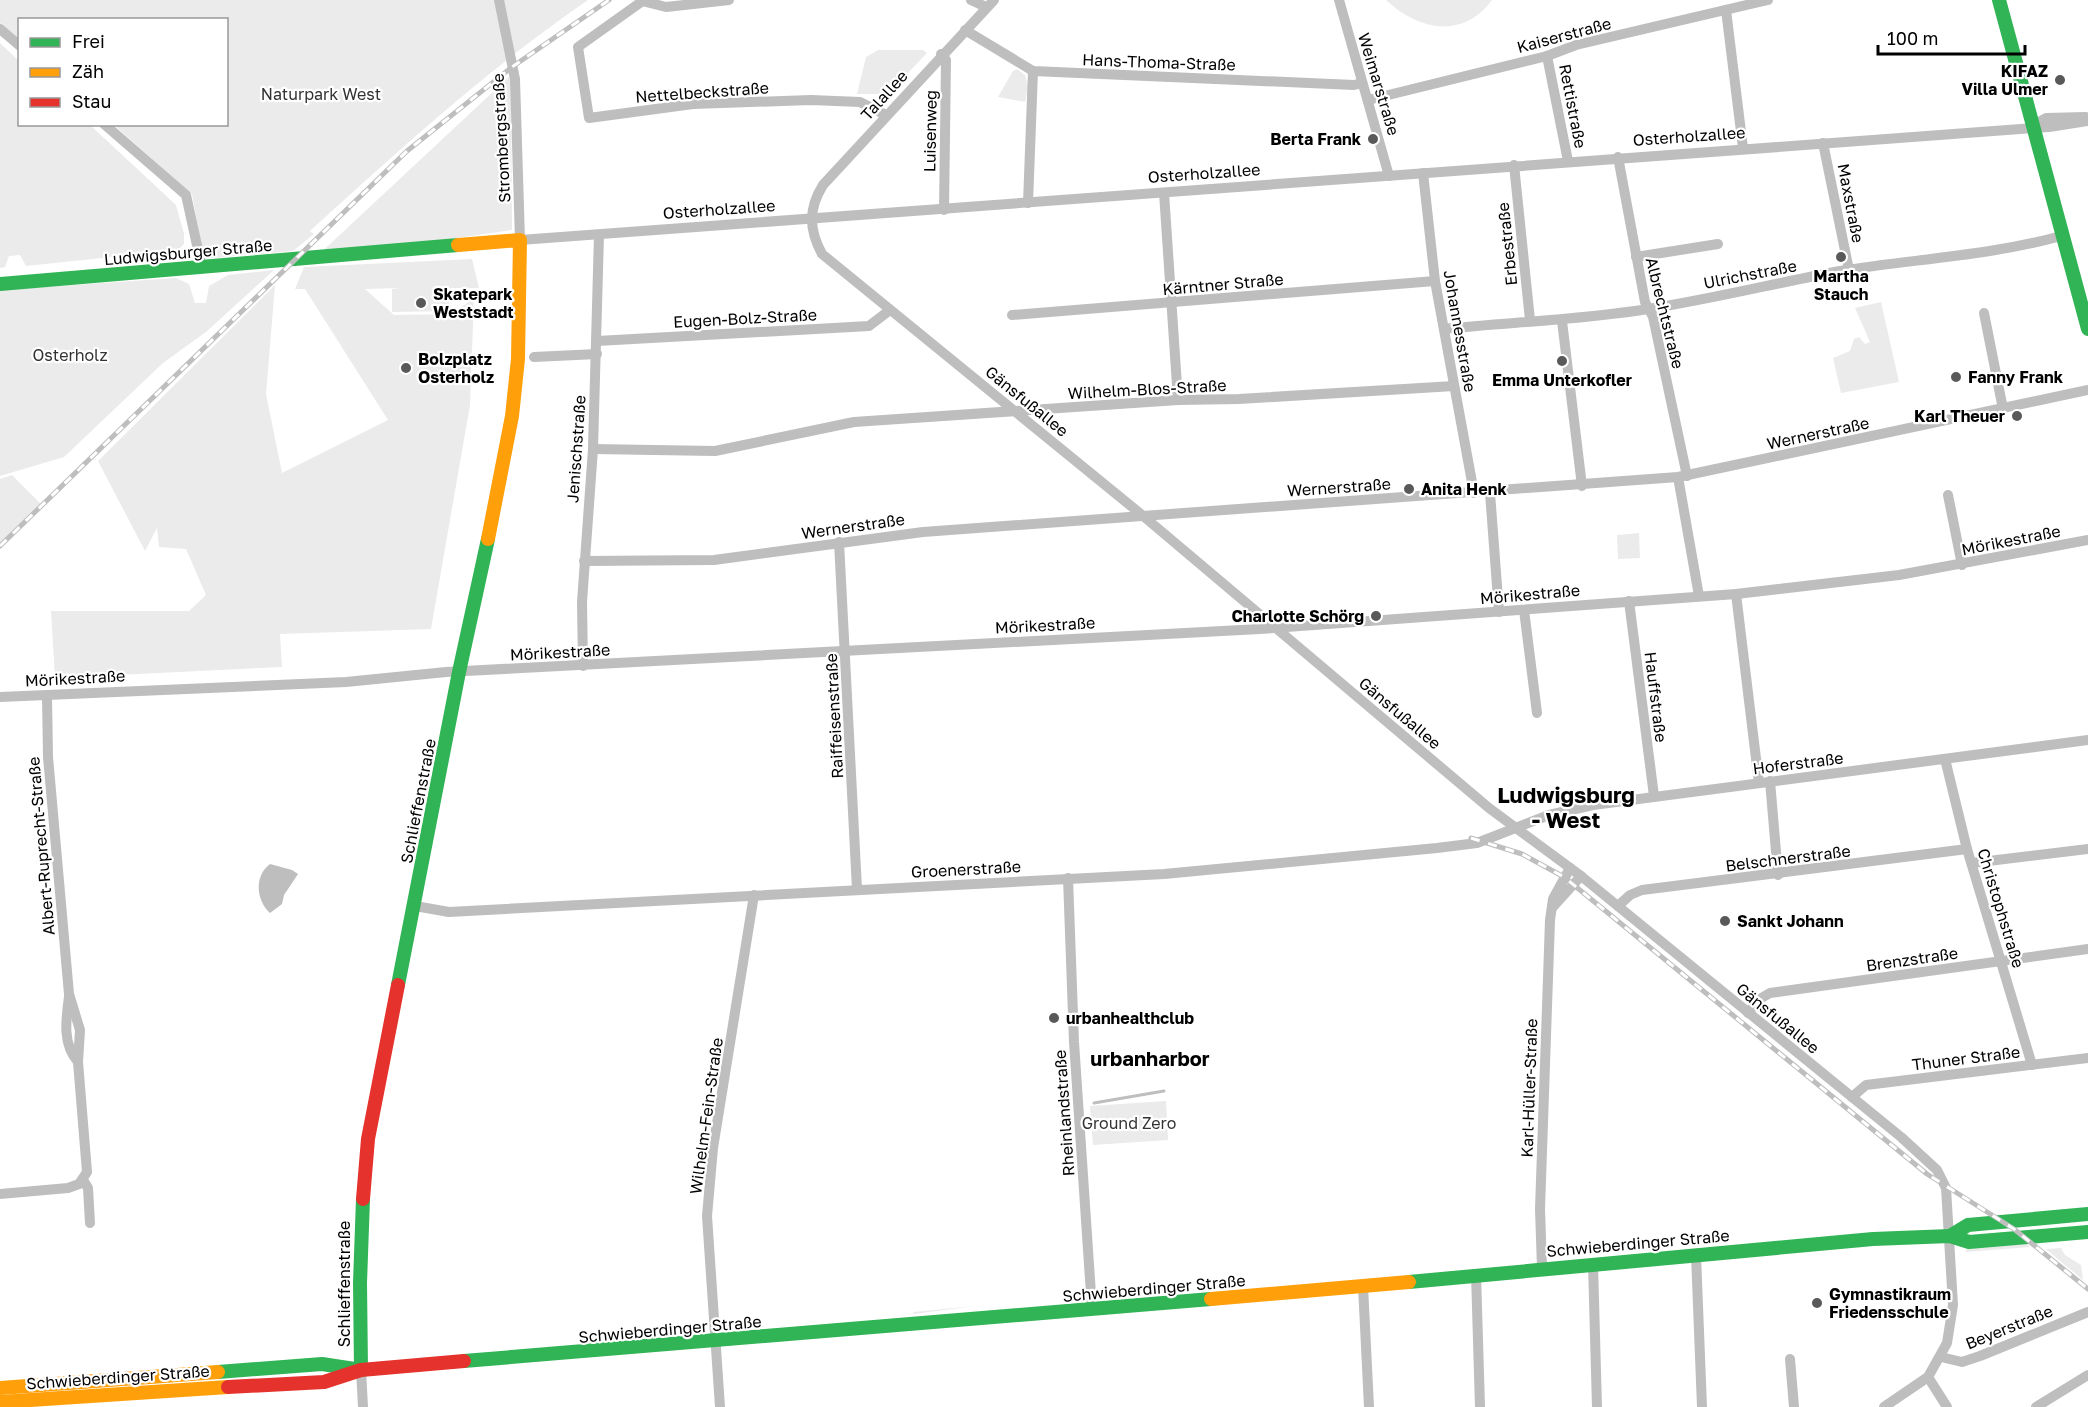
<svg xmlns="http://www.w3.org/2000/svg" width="2088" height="1407" font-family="'Golos Text',sans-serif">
<rect width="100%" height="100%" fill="#fff"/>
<g fill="#ebebeb">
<path d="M0,0H588C489,68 399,150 310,231L314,234L293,251L204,259L192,194L114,125L226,124V20H20L19,41L0,23Z"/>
<path d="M1386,0H1492C1462,40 1418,30 1386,0Z"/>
<polygon points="0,43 19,61 20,124 90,125 176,205 184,234 184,244 178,250 26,266 20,255 9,256 5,267 0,268"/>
<polygon points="878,50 923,50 927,53 888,94 857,94 866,57"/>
<polygon points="1017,69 1025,75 1028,87 1025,102 998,97 1013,71"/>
<polygon points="511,75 512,230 314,259"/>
<polygon points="472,259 479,288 449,288 449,311 392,312 392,289 400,288 365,289 394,315 452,314 474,298 470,405 431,629 280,634 282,667 55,678 51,611 189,611 206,595 186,549 159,547 157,528 145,551 98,461 275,285 266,394 282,473 388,420 305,289 295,289 304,267"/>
<polygon points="274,270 206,332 163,363 64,457 0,476 0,290 176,278 189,284 195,303 206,303 209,286 228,275"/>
<polygon points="1881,302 1899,382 1841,393 1833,358 1850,351 1854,339 1859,337 1865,344 1870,342 1855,308"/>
<polygon points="12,475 42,505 0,546 0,479"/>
<polygon points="1639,533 1640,558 1618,559 1617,535"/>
<polygon points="1166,1101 1168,1140 1093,1145 1090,1106"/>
<polygon points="2025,1242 2030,1247 1965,1252 1968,1248"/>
<polygon points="2061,1248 2065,1255 2081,1265 2083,1280 2046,1249"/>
<polygon points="975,1306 914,1314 913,1312"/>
</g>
<path fill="#bebebe" d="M270,864L292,870L298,874L284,895L282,904L270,913C256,900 254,876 270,864Z"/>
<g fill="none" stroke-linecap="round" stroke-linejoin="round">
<polyline stroke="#bebebe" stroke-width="3" points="1094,1103 1164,1091"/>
<g stroke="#bebebe" stroke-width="10">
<polyline points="499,0 515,79 520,240 2049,127 2088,121"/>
<polyline points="644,0 578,47 589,118 693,104 811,100 860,102 886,115"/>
<polyline points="971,0 986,7"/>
<path d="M994,0L823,185C808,209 809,230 822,254L1142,515L1489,808L1581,876L1901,1137L1937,1170L1946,1188L1953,1305L1947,1343L1928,1377L1884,1407"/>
<polyline points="1339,0 1389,176"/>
<polyline points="642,1 666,7 729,0"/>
<polyline points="1726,10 1743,148"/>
<polyline points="0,29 20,46"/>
<polyline points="965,30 1033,71 1354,85 1362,83"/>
<polyline points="941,54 946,60 944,210"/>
<polyline points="1547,56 1568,161"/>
<polyline points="1368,100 1547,56 1576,45 1768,0"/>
<polyline points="104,124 186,195 202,268"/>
<polyline points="2032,126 2046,118 2086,117"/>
<polyline points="1823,143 1849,270"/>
<polyline points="1618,157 1645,302 1653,317 1687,476"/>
<polyline points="1514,165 1530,320"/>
<polyline points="1423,173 1435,281 1474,493"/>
<polyline points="1164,193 1178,400"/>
<polyline points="1028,203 1033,71"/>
<polyline points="1636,257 1718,244"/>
<polyline points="1984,313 2003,409"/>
<polyline points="1012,315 1435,281"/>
<polyline points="1562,321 1582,486"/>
<path d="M1444,329C1512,322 1580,320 1648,309C1712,299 1776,283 1840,271C1913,259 1989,256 2061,236"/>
<polyline points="597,341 869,326 890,310"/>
<polyline points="534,357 597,354"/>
<polyline points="593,449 715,451 854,422 1178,400 1239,399 1454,386"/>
<polyline points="1678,477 1699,596"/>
<polyline points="1490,493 1499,612"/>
<polyline points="1948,495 1962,565"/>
<polyline points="839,542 857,889"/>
<polyline points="584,561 714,560 923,532 1678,477 2088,390"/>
<polyline points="1736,594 1759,783"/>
<polyline points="1629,601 1654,796"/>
<polyline points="1524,610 1537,713"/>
<polyline points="583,666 582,602 593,449 599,235"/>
<polyline points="0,697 346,682 446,672 1260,629 1736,594 1899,575 2088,540"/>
<polyline points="1945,759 1967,849 2032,1065"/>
<polyline points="1770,781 1778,875"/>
<polyline points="1972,863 2088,849"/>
<polyline points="1068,878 1074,1042 1092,1309"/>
<polyline points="415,906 449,912 1164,874 1437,848 1477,843 1549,815 1593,805 2088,740"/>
<polyline points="1618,906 1630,895 1642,890 1967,849"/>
<polyline points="1552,908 1581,876"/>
<path d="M69,997C66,1019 62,1044 78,1062"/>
<polyline points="1748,1013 1758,1000 1770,993 2088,949"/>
<polyline points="1852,1097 1866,1085 2088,1058"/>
<polyline points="83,1180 88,1188 90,1223"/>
<polyline points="0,1194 68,1188 79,1184 87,1172 78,1062 80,1030 69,994 48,757 47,696"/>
<polyline points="1696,1255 1702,1407"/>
<polyline points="1593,1264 1597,1407"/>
<polyline points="1542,1268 1540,1209 1550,920 1553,899 1570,868"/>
<polyline points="1476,1274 1480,1407"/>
<polyline points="1363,1286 1369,1407"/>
<polyline points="1941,1357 1962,1362 1980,1356 2088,1312"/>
<polyline points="1790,1359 1794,1407"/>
<polyline points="361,1370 363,1407"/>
<polyline points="1928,1377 1947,1407"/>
<polyline points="720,1407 707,1216 713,1148 754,895"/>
<polyline points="2036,1407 2088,1375"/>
</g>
<g stroke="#30b455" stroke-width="14">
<polyline points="1999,0 2088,329"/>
<polyline points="0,284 458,245"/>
<polyline points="398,985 459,672 488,539"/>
<polyline points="1950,1236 1968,1225 2088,1214"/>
<polyline points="1409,1282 1873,1239 1950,1236 1969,1242 2088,1232"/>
<polyline points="464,1361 1211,1299"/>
<polyline points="361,1370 360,1283 363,1199"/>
<polyline points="218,1372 322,1364 361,1370"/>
</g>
<g stroke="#ff9f0a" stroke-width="14">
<polyline points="458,245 520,240 518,359 512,416 488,539"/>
<polyline points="1211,1299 1409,1282"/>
<polyline points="0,1388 218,1372"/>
<polyline points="0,1402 228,1387"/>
</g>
<g stroke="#e5322d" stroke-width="14">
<polyline points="363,1199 368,1139 398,985"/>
<polyline points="228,1387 324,1382 361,1370 464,1361"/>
</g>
<g stroke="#bebebe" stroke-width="5">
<g id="rail">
<polyline points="0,546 407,151 512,67 609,0"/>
<polyline points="1471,838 1522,854 1564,877 1927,1174 2014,1229 2088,1289"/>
</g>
</g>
<use href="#rail" stroke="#fff" stroke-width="3" stroke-dasharray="9" stroke-linecap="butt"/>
</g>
<g fill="#595959" stroke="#fff" stroke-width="2">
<circle cx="2060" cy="80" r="6"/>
<circle cx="1373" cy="139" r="6"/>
<circle cx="1841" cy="257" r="6"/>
<circle cx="421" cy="303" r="6"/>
<circle cx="1562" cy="361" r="6"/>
<circle cx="406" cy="368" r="6"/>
<circle cx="1956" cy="377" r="6"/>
<circle cx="2017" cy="416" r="6"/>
<circle cx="1409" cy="489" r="6"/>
<circle cx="1376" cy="616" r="6"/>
<circle cx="1725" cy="921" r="6"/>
<circle cx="1054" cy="1018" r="6"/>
<circle cx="1817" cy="1303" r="6"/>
</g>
<g text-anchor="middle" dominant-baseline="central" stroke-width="4.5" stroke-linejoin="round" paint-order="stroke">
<g font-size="16" fill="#000" stroke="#fff">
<text transform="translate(1564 35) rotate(-15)">Kaiserstraße</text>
<text transform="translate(1159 62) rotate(2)">Hans-Thoma-Straße</text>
<text transform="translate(1379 84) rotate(73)">Weimarstraße</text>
<text transform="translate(702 92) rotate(-4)">Nettelbeckstraße</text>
<text transform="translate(884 95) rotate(-48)">Talallee</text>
<text transform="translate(1573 106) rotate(79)">Rettistraße</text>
<text transform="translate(930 131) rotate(-89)">Luisenweg</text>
<text transform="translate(1689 136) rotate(-4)">Osterholzallee</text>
<text transform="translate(501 138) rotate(-93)">Strombergstraße</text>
<text transform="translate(1204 173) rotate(-4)">Osterholzallee</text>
<text transform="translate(1851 203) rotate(79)">Maxstraße</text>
<text transform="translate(719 209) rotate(-4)">Osterholzallee</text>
<text transform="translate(1507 244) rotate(-96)">Erbestraße</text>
<text transform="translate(188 252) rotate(-5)">Ludwigsburger Straße</text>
<text transform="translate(1750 274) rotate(-11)">Ulrichstraße</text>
<text transform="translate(1223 284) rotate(-5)">Kärntner Straße</text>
<text transform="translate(1665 313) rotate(76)">Albrechtstraße</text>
<text transform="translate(745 318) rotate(-3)">Eugen-Bolz-Straße</text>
<text transform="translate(1460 331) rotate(80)">Johannesstraße</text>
<text transform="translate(1147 389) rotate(-3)">Wilhelm-Blos-Straße</text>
<text transform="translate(1027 401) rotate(39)">Gänsfußallee</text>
<text transform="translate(1818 433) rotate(-12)">Wernerstraße</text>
<text transform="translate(576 449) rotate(-86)">Jenischstraße</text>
<text transform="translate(1339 487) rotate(-4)">Wernerstraße</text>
<text transform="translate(853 526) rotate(-8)">Wernerstraße</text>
<text transform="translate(2011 540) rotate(-11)">Mörikestraße</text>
<text transform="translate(1530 594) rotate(-5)">Mörikestraße</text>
<text transform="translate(1045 625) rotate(-3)">Mörikestraße</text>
<text transform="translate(560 652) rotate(-3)">Mörikestraße</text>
<text transform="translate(75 678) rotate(-3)">Mörikestraße</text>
<text transform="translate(1656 697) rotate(83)">Hauffstraße</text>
<text transform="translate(1400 713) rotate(40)">Gänsfußallee</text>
<text transform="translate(834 716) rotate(-93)">Raiffeisenstraße</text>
<text transform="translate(1798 763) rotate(-7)">Hoferstraße</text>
<text transform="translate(418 801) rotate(-79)">Schlieffenstraße</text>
<text transform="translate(41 846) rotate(-95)">Albert-Ruprecht-Straße</text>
<text transform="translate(1788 858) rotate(-7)">Belschnerstraße</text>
<text transform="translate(966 869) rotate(-3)">Groenerstraße</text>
<text transform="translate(2001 908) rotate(73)">Christophstraße</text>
<text transform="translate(1912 959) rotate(-8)">Brenzstraße</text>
<text transform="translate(1778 1018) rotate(39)">Gänsfußallee</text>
<text transform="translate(1966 1058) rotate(-7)">Thuner Straße</text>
<text transform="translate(1529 1088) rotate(-88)">Karl-Hüller-Straße</text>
<text transform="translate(1064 1113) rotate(-94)">Rheinlandstraße</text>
<text transform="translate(706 1116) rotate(-82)">Wilhelm-Fein-Straße</text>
<text transform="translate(1638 1243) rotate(-5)">Schwieberdinger Straße</text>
<text transform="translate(344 1284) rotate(-90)">Schlieffenstraße</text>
<text transform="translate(1154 1288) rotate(-5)">Schwieberdinger Straße</text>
<text transform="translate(2009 1327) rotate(-22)">Beyerstraße</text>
<text transform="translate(670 1329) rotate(-5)">Schwieberdinger Straße</text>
<text transform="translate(118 1377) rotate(-4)">Schwieberdinger Straße</text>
</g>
<g font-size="16" font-weight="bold" fill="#000" stroke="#fff" text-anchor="start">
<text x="2048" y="71" text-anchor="end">KIFAZ<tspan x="2048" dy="18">Villa Ulmer</tspan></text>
<text x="1361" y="139" text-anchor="end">Berta Frank</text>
<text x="1841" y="276" text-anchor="middle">Martha<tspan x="1841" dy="18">Stauch</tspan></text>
<text x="433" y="294">Skatepark<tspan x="433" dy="18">Weststadt</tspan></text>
<text x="418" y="359">Bolzplatz<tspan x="418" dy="18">Osterholz</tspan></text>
<text x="1968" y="377">Fanny Frank</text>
<text x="1562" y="380" text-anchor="middle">Emma Unterkofler</text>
<text x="2005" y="416" text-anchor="end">Karl Theuer</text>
<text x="1421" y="489">Anita Henk</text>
<text x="1364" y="616" text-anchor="end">Charlotte Schörg</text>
<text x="1737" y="921">Sankt Johann</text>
<text x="1066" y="1018">urbanhealthclub</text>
<text x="1829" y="1294">Gymnastikraum<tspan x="1829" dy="18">Friedensschule</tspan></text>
</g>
<g font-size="16" fill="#323232" stroke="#fff">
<text x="321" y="94">Naturpark West</text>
<text x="70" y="355">Osterholz</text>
<text x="1129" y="1123">Ground Zero</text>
</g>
<g font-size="20" font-weight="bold" fill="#000" stroke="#fff">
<text x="1150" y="1058">urbanharbor</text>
</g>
<g font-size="22" font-weight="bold" fill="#000" stroke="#fff">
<text x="1566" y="794">Ludwigsburg<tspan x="1566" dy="25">- West</tspan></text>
</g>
</g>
<rect x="18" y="18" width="210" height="108" fill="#ffffff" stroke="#999999" stroke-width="1.5"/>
<rect x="30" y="38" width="30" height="9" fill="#30b455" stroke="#999999" stroke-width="1.5"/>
<text x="72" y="48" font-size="18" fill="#000000">Frei</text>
<rect x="30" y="68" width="30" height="9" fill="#ff9f0a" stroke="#999999" stroke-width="1.5"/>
<text x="72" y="78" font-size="18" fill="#000000">Zäh</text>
<rect x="30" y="98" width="30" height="9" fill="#e5322d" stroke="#999999" stroke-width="1.5"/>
<text x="72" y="108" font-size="18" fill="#000000">Stau</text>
<path d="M1878 45v9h147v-9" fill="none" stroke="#000000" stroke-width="3"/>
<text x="1887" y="45" font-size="18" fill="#000000" stroke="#ffffff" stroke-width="4.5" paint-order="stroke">100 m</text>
</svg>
